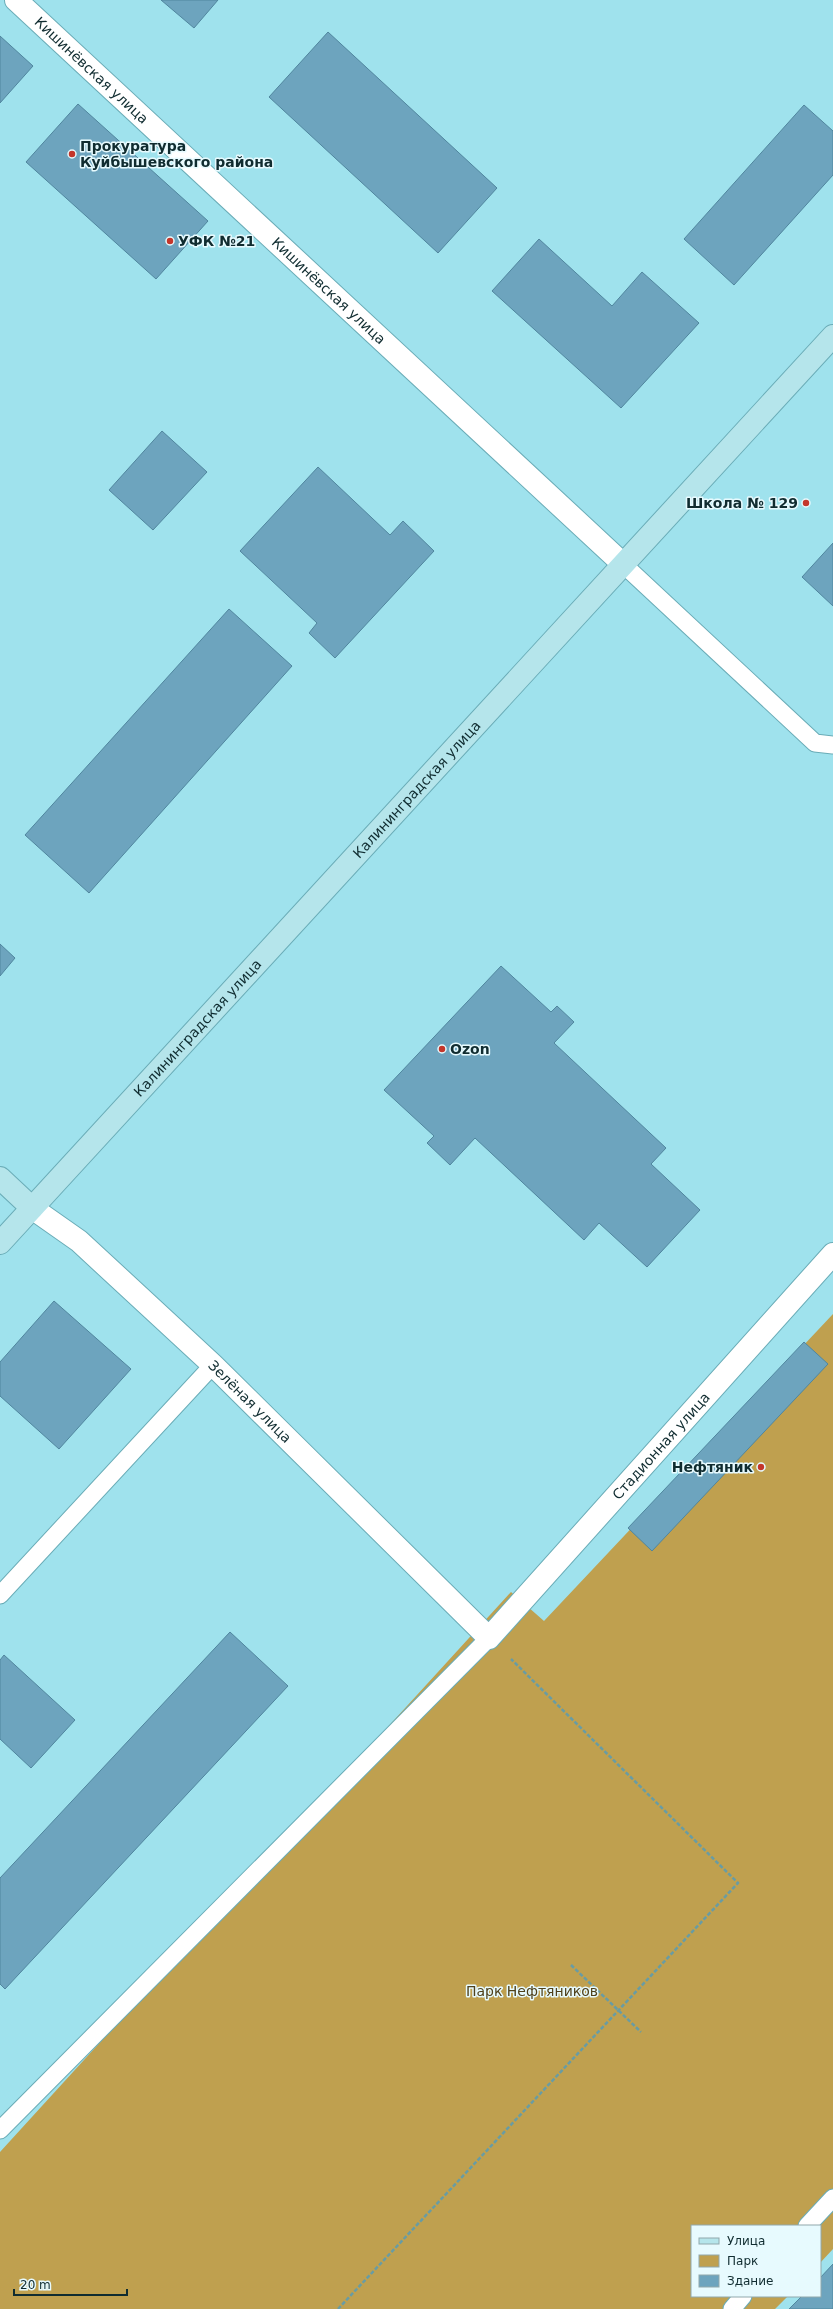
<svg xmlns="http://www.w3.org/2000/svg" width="833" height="2309" font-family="'DejaVu Sans',sans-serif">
<rect width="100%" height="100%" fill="#9fe2ed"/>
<polygon fill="#bfa04f" points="833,1314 833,2249 820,2263 820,2226 692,2226 692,2296 788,2296 775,2309 0,2309 0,2152 511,1592 544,1621"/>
<g fill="#6da4be" stroke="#50869e">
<polygon points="161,0 218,0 194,28"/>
<polygon points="328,32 497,188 438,253 269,97"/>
<polygon points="0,36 33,66 0,103"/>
<polygon points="78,104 208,221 156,279 26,162"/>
<polygon points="804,105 833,131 833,175 734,285 684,239"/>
<polygon points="539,239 612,306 642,272 699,323 621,408 492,291"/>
<polygon points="162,431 207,472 153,530 109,490"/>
<polygon points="318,467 390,535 403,521 434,551 335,658 309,633 317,623 240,551"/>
<polygon points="833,543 833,606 802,577"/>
<polygon points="229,609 292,666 89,893 25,835"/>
<polygon points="0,944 15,958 0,976"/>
<polygon points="501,966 551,1012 557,1006 574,1022 554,1043 666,1148 651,1164 700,1210 647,1267 599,1223 584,1240 475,1138 450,1165 427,1143 434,1136 384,1090"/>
<polygon points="54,1301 131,1369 59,1449 0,1396 0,1362"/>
<polygon points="804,1342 828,1364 652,1551 628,1528"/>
<polygon points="230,1632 288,1686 5,1989 0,1984 0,1878"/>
<polygon points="4,1655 75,1720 31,1768 0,1739 0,1660"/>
<polygon points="833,2264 833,2309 789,2309 802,2296 820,2296 820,2278"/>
</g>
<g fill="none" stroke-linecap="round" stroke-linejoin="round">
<g stroke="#6aacb7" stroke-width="19">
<g id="lane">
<polyline points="624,565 815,743 833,745"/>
<polyline points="0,1595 213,1365"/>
<polyline points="0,2130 489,1638"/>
<polyline points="807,2226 833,2198"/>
<polyline points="732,2309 743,2296"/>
</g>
</g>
<g stroke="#6aacb7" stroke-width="24">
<g id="street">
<path id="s1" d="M16,0L624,565"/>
<path id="s2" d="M32,1208L79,1241L213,1365L489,1638L833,1254"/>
</g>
</g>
<g stroke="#6aacb7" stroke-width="24">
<g id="secondary">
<polyline points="0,1178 32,1208"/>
<path id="s3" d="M0,1243L833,336"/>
</g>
</g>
<g stroke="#689ca4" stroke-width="2.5" stroke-dasharray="4 2" stroke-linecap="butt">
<polyline points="571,1965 641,2032"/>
<polyline points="338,2309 738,1883 511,1659"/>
</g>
<use href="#lane" stroke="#fff" stroke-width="17"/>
<use href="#street" stroke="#fff" stroke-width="22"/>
<use href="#secondary" stroke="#b5e5eb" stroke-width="22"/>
</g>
<g fill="#c4362b" stroke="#e7fafe" stroke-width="1.5">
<circle cx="72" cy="154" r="4"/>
<circle cx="170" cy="241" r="4"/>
<circle cx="806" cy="503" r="4"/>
<circle cx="442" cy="1049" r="4"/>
<circle cx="761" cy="1467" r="4"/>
</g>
<g text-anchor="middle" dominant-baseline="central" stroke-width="3" stroke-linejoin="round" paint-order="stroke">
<g font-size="14" fill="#102c30" stroke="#e7fafe">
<text stroke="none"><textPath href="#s1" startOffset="103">Кишинёвская улица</textPath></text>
<text stroke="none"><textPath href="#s1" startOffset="427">Кишинёвская улица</textPath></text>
<text stroke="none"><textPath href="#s3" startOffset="616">Калининградская улица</textPath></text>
<text stroke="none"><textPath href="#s3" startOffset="292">Калининградская улица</textPath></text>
<text stroke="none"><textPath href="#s2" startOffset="292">Зелёная улица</textPath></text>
<text stroke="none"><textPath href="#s2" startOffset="886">Стадионная улица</textPath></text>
</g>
<g font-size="14" font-weight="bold" fill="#102c30" stroke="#e7fafe" text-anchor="start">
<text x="80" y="146">Прокуратура<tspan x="80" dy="16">Куйбышевского района</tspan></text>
<text x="178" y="241">УФК №21</text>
<text x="798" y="503" text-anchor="end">Школа № 129</text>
<text x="450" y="1049">Ozon</text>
<text x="753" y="1467" text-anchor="end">Нефтяник</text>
</g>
<g font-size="14" fill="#4f411b" stroke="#e7fafe">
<text x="532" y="1991">Парк Нефтяников</text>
</g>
</g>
<rect x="691" y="2225" width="130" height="72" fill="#e7fafe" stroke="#91a8ac"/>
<rect x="699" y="2238" width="20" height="6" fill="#b5e5eb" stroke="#91a8ac"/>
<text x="727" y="2245" font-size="12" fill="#102c30">Улица</text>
<rect x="699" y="2255" width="20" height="12" fill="#bfa04f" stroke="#91a8ac"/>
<text x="727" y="2265" font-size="12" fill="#102c30">Парк</text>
<rect x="699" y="2275" width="20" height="12" fill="#6da4be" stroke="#91a8ac"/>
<text x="727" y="2285" font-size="12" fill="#102c30">Здание</text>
<path d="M14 2289v6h113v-6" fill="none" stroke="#102c30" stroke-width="2"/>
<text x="20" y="2289" font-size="12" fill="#102c30" stroke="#e7fafe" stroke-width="3" paint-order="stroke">20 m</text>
</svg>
